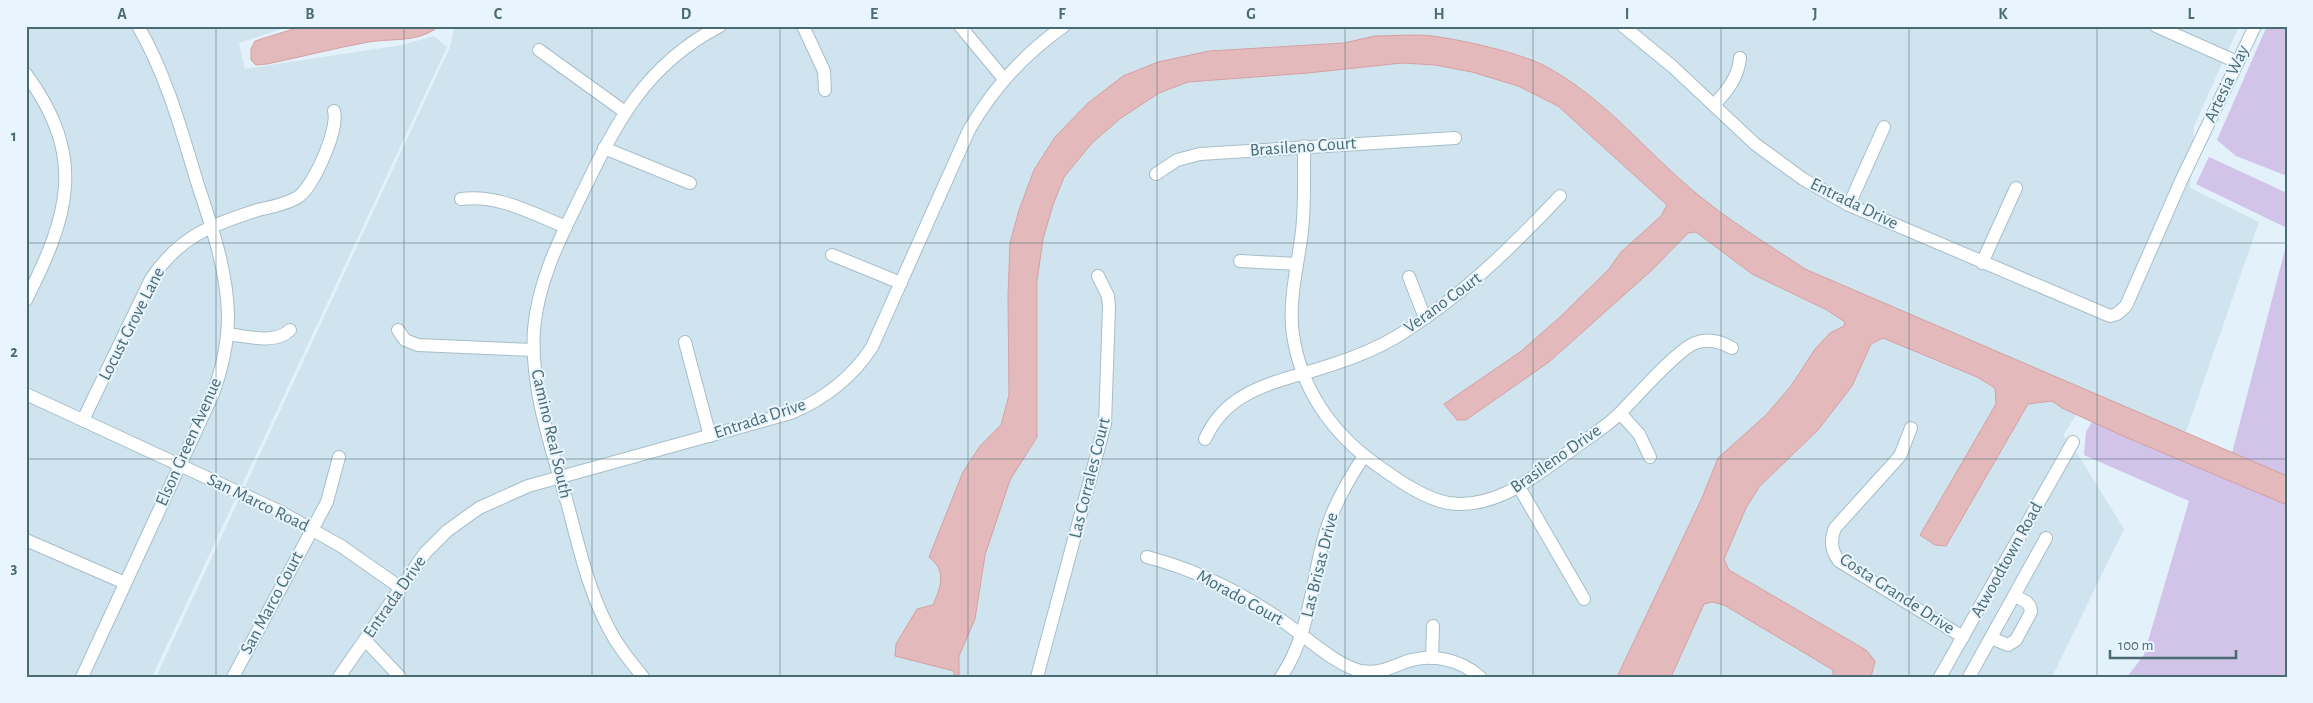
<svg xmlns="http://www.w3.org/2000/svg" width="2313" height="703" font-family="'Alegreya Sans',sans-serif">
<rect width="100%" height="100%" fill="#e3f1fb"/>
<g fill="#d0e4ef">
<polygon points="26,26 290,26 239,43 245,69 402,45 434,36 447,47 152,677 26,677"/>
<polygon points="455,26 2239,26 2194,126 2190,188 2259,222 2185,435 2086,400 2063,435 2077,453 2124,529 2052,677 156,677 450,47"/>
</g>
<g fill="#d2c3e8">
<polygon points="2267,26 2287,26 2287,176 2236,156 2217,140"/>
<polygon points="2209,157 2287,193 2287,228 2196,184"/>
<polygon points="2287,242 2287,677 2127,677 2144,655 2189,501 2084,455 2086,432 2098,412 2238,456 2232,453"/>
</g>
<g fill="#e4b9bb" stroke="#d5a0a1">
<path d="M303,26H439C419,43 393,38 369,42C335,48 301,57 267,64L256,65L251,60V49L255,41Z"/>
<path d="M1375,36C1393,36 1413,34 1432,36C1462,40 1518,52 1545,66C1602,96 1642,147 1690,188C1726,219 1766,243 1805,269L2287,476V505L2123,436L2062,408L2052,401L2028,404L1946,546L1935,545L1920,535L1996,404L1995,388L1977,377L1883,338L1871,344L1852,386L1818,430L1759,487L1746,508L1724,559L1729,570L1866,650L1875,661L1871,677H1833V670L1724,605L1712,602L1704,604L1671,677H1617L1702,498L1718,458L1766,415L1791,386L1815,349L1830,333L1844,326L1845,322L1827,310L1752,274L1696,232L1688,233L1652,270L1549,362L1466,420H1457L1444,404L1520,352L1560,317L1609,269L1621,252L1661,216L1667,205L1558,106L1518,86L1472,72L1435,65L1402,63L1308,73L1188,82L1159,93L1121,118L1092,143L1064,177L1053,205L1043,239L1037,281V437L1010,480L985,555L975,619L959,656V677H954V671L895,656L896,644L917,609L933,605C941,587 947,571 929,557L963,472L980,446L1001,425L1009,395L1008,296L1010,243L1019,210L1034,170L1055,137L1088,103L1123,76L1158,62L1209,51L1344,43Z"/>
</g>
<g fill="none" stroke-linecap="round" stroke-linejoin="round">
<g stroke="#a6bec7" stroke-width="14">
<g id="minor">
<polyline points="803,26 824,71 825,90"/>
<polyline points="960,26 1004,79"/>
<polyline points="1623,26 1673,67 1755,144 1803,179 1849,205 2110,316 2117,314 2126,306 2181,181 2255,26"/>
<polyline points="2156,26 2237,62"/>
<polyline points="539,50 625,112"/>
<path d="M26,74C87,157 69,215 26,300"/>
<path d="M1714,105C1727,91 1738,78 1740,58"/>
<path d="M1304,146C1304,174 1305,203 1302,231C1298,265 1288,301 1293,335C1301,388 1331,432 1374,463C1395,478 1422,498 1448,503C1497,510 1536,475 1573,449C1589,437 1608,426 1622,411C1637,396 1677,350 1695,343C1708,338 1720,341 1732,348"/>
<polyline points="604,148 690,183"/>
<polyline points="1156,174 1177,160 1200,154 1455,138"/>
<path d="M461,199C498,194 531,213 566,227"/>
<polyline points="1849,205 1884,127"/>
<polyline points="832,255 901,283"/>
<polyline points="1240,261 1297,264"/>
<polyline points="1982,263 2016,188"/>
<polyline points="1409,277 1425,318"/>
<polyline points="398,330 405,340 418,345 533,350"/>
<path d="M227,334C247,336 274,345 290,330"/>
<polyline points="685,342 710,436"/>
<polyline points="26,394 279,511 341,546 401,588"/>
<polyline points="1620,413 1639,434 1650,457"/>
<path d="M83,420L151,279C180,236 211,225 258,210C271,207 287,204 298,197C314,186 339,129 334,111"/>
<path d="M1911,428L1900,456L1835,528C1830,540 1831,551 1839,561L1963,637"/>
<path d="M1205,439C1229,386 1281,382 1331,365C1353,358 1376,349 1396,337C1459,299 1510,249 1560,196"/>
<polyline points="1519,487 1584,599"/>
<polyline points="26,540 125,583"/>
<path d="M1147,557C1197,570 1239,591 1281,620C1304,635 1335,665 1361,671C1377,674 1390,668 1405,662C1431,653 1460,659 1480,677"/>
<path d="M1991,638L2008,645L2016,640L2031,612C2031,602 2023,600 2014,596"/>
<polyline points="365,640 400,677"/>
<polyline points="1432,658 1433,626"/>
<path d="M82,677L212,396C222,370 228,343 228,315C227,269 211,225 197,182C181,129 166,74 138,26"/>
<polyline points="233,677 327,502 339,457"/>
<path d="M339,677L425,553L447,531L479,508L528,486L791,413C824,399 852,378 872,347L969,130C993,88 1024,54 1064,26"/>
<path d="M643,677C630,661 617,645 608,627C588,589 579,547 568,506C552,449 530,389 534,329C538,284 557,244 577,204C614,128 641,67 720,26"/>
<polyline points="1037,677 1105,424 1109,307 1108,296 1098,276"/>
<path d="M1281,677C1310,634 1311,583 1325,534C1333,506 1348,480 1364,456"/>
<polyline points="1940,677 2073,442"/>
<polyline points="1969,677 2046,538"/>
</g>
</g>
<use href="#minor" stroke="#fff" stroke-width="12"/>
</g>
<path fill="none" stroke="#4b6b72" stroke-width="1" stroke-opacity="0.55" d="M216,26V677M404,26V677M592,26V677M780,26V677M968,26V677M1157,26V677M1345,26V677M1533,26V677M1721,26V677M1909,26V677M2097,26V677M26,243H2287M26,459H2287"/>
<g text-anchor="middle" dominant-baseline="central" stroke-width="4" stroke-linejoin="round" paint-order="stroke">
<g font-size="18" fill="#4b6b72" stroke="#e9f5fe">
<text transform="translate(2227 84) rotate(-65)">Artesia Way</text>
<text transform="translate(1303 147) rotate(-4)">Brasileno Court</text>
<text transform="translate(1854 204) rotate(26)">Entrada Drive</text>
<text transform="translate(1443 303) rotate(-36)">Verano Court</text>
<text transform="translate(132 324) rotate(-63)">Locust Grove Lane</text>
<text transform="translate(760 419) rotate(-18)">Entrada Drive</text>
<text transform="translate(551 434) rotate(77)">Camino Real South</text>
<text transform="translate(189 442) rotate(-66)">Elson Green Avenue</text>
<text transform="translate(1556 459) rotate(-35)">Brasileno Drive</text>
<text transform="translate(1090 478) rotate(-76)">Las Corrales Court</text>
<text transform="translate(258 503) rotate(26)">San Marco Road</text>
<text transform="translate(2007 560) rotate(-61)">Atwoodtown Road</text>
<text transform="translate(1320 565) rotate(-76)">Las Brisas Drive</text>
<text transform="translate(1897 594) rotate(33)">Costa Grande Drive</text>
<text transform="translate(395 597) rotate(-55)">Entrada Drive</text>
<text transform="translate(1240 598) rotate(29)">Morado Court</text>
<text transform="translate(272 603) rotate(-62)">San Marco Court</text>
</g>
</g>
<rect width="2313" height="703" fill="none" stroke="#e9f5fe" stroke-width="55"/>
<path d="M2110 650v8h126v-8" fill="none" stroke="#4b6b72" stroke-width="2.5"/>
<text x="2118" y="650" font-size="15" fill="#4b6b72" stroke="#e9f5fe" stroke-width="4" paint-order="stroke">100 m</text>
<rect x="28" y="28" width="2258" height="648" fill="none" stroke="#4b6b72" stroke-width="2"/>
<g font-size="16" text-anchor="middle" font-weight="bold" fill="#4b6b72">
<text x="122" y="19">A</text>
<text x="310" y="19">B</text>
<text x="498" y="19">C</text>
<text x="686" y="19">D</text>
<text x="874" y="19">E</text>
<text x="1062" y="19">F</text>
<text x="1251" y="19">G</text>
<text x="1439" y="19">H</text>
<text x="1627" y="19">I</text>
<text x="1815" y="19">J</text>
<text x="2003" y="19">K</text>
<text x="2191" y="19">L</text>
<text x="14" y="141">1</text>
<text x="14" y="357">2</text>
<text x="14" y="573">3</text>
</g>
</svg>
